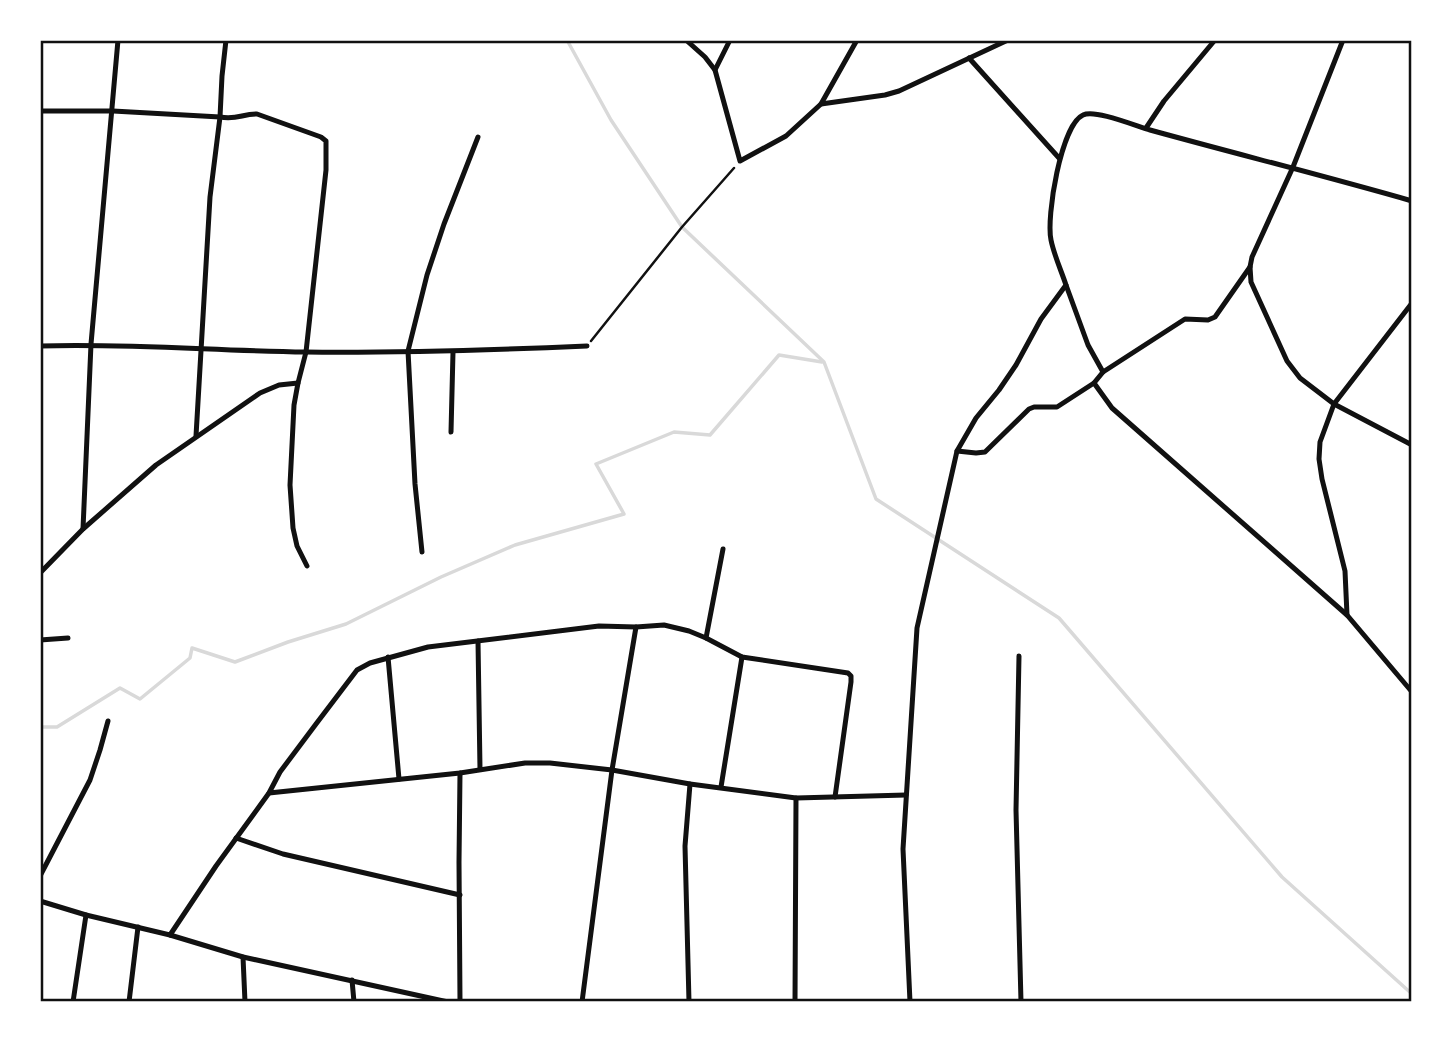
<svg xmlns="http://www.w3.org/2000/svg" width="1452" height="1042" font-family="'IBM Plex Sans',sans-serif">
<rect width="100%" height="100%" fill="#fff"/>
<g fill="none" stroke-linecap="round" stroke-linejoin="round">
<g stroke="#d9d9d9" stroke-width="3.5">
<polyline points="567,40 611,120 682,227 824,362 876,499 1059,618 1282,877 1412,994"/>
<polyline points="40,727 57,727 120,688 140,699 190,658 192,648 235,662 288,642 346,624 441,577 515,545 624,514 596,464 674,432 710,435 779,355 822,362"/>
</g>
<polyline stroke="#111" stroke-width="2.5" points="591,341 682,227 734,168"/>
<g stroke="#111" stroke-width="5">
<polyline points="686,40 705,57 715,70"/>
<polyline points="730,40 715,70 740,161 786,136 821,104 885,95 899,91 1008,40"/>
<polyline points="1343,40 1293,167 1252,257 1250,267 1251,282 1287,361 1300,378 1334,404 1412,445"/>
<polyline points="969,58 1059,158"/>
<polyline points="821,104 857,40"/>
<path d="M40,111H113L220,117C237,120 242,114 257,114L321,137L326,141V170L306,352L298,383L294,405L290,485L293,528L297,546L307,566"/>
<polyline points="1146,128 1164,101 1215,40"/>
<polyline points="1066,285 1088,345 1103,372 1094,383 1112,408 1347,615"/>
<polyline points="1412,303 1334,404 1320,442 1319,459 1322,479 1345,571 1347,615 1412,692"/>
<path d="M40,346C129,343 217,351 306,352C400,353 493,350 587,346"/>
<polyline points="1103,372 1185,319 1208,320 1215,317 1250,267"/>
<polyline points="451,432 453,352"/>
<polyline points="196,436 210,197 220,117 222,76 226,40"/>
<polyline points="957,451 976,453 985,452 1029,409 1034,407 1057,407 1094,383"/>
<polyline points="83,529 91,344 118,40"/>
<polyline points="422,552 415,484 408,351 427,275 444,224 478,137"/>
<polyline points="40,573 83,529 156,465 260,393 279,385 298,383"/>
<polyline points="706,638 723,549"/>
<polyline points="40,640 68,638"/>
<polyline points="478,641 480,769"/>
<polyline points="1019,656 1016,810 1021,1002"/>
<polyline points="388,657 399,779"/>
<polyline points="460,773 459,862 460,1002"/>
<polyline points="721,787 742,657"/>
<polyline points="269,793 460,773 525,763 550,763 612,770 690,784 796,798 906,795"/>
<polyline points="236,838 283,854 460,895"/>
<polyline points="40,876 90,780 100,750 108,721"/>
<polyline points="40,901 86,915 170,935 243,957 448,1002"/>
<polyline points="170,935 216,866 269,793 280,772 316,724 357,670 370,663 428,647 599,626 636,627 664,625 689,631 706,638 742,657 848,673 851,676 851,682 835,797"/>
<polyline points="243,957 245,1002"/>
<polyline points="352,980 354,1002"/>
<polyline points="73,1002 86,915"/>
<polyline points="129,1002 138,927"/>
<polyline points="582,1002 612,770 636,627"/>
<polyline points="689,1002 685,846 690,784"/>
<polyline points="795,1002 796,798"/>
<path d="M910,1002L903,849L917,628L957,451L976,418L999,390L1016,365L1041,319L1066,285C1061,270 1054,255 1051,240C1046,217 1061,125 1083,115C1095,109 1136,126 1150,130C1237,154 1325,176 1412,201"/>
</g>
</g>
<rect width="1452" height="1042" fill="none" stroke="#ffffff" stroke-width="84"/>
<rect x="42" y="42" width="1368" height="958" fill="none" stroke="#111" stroke-width="2.5"/>
</svg>
